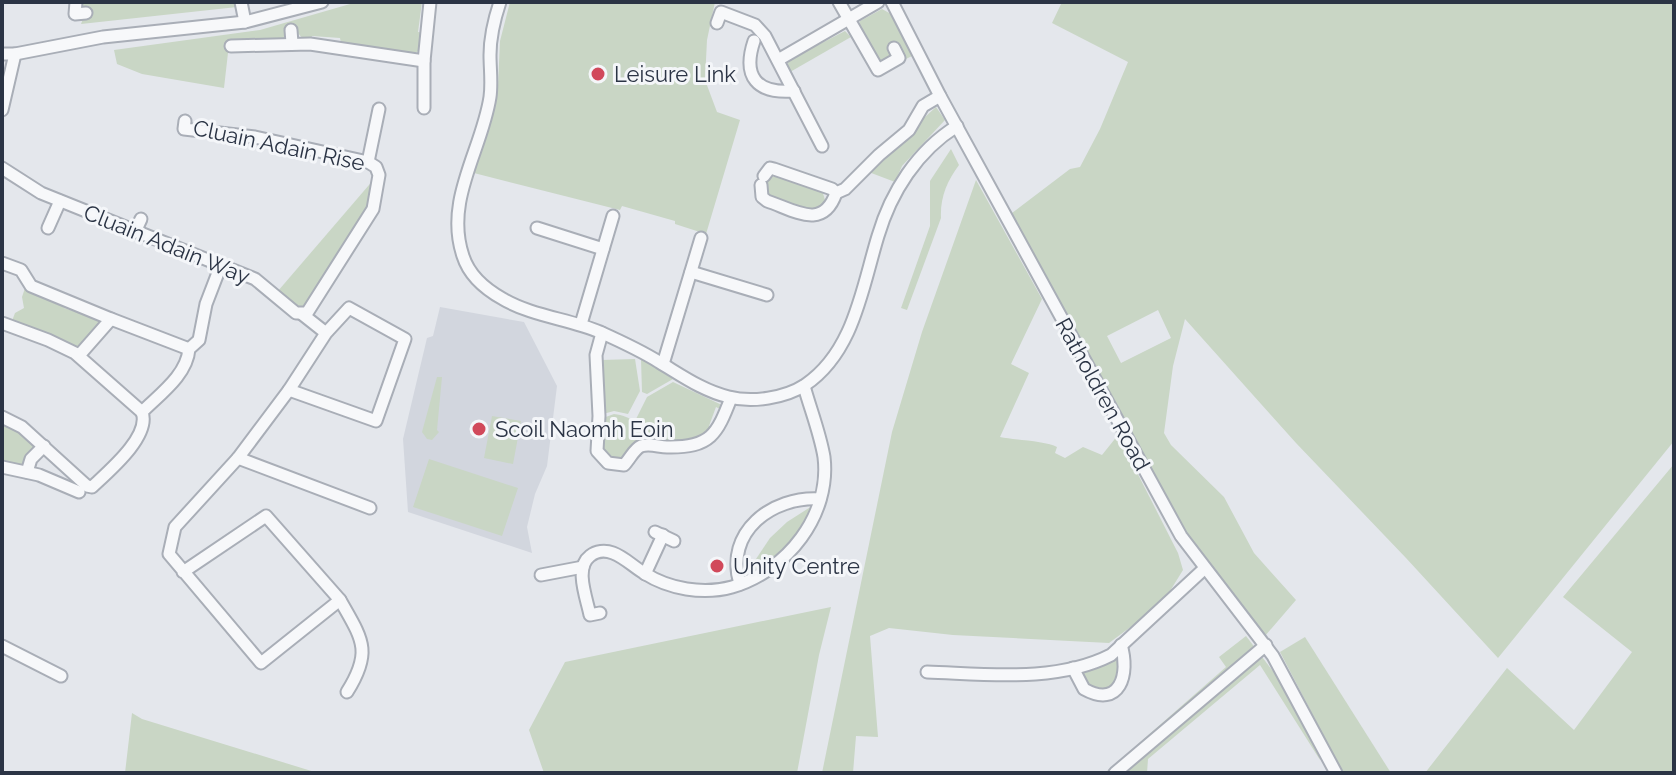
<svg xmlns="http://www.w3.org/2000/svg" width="1676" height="775" font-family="Raleway,sans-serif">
<rect width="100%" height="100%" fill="#e4e7ec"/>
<polygon fill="#d2d6de" points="440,307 524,322 557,386 547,466 535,494 527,527 532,553 408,512 403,439 427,338 433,336"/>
<g fill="#c9d6c5" fill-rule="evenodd">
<polygon points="80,2 236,2 237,7 81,24 86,11 80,7"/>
<polygon points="357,2 422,2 418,32 424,33 420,50 412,55 341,43 340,38 312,36 311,40 305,41 296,31 286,33 285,38 281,40 229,44 224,88 142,74 117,64 114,50 260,30"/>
<polygon points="510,2 715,2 707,40 705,80 717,112 740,120 706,234 675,224 675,221 622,206 620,210 470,172 495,86 498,86 500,41"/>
<path d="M1062,2H1674V441L1498,658L1406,558L1296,443L1185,319L1173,366L1164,433L1171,445L1224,497L1254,553L1296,600L1265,636L1195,548L1173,514L1151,467L1083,352L1012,213L1070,169L1080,167L1100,129L1128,62L1052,23ZM1158,310L1171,338L1121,363L1107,336Z"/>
<polygon points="882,9 891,14 912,56 906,59 898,45 889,51 890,57 884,62 877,61 858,28 860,21"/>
<polygon points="845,31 851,37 790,72 787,67 789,60"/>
<polygon points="936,107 945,120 902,166 895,182 866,171"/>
<path d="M951,149L959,165C947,181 940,198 941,218L907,310L901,308L930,226V181Z"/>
<polygon points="777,174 822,190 825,200 823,207 811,213 767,196 767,181"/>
<polygon points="375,178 366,217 308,309 298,311 278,291"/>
<path d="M976,180L1042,299L1011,364L1029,373L1000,437C1015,440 1047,441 1057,447L1055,453L1065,458L1083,447L1102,455L1118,435L1178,553L1183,570L1170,591L1140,620L1109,643L953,635L889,628L870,636L878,737L856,736L853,773H822L892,432L922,332Z"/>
<polygon points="25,288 62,304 64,308 100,320 100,323 78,349 12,321 15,313 24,308 22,297"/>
<polygon points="635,359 640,391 628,414 614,411 603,414 601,360"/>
<polygon points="641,359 643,359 673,379 647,394 642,392"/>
<polygon points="437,377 442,377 437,430 439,432 432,440 427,439 422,432"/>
<path d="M673,382L724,406L722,410L716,407L709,426L715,429C701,439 686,442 670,444L663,436L650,434L648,440L646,432L636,419L647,397Z"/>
<path d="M614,414C631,416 641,424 645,441L620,460L612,459L602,450L603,418Z"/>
<polygon points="492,416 521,421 513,464 484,458"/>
<polygon points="2,421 15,426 36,445 36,449 21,467 2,463"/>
<polygon points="429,459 518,488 502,536 413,507"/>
<polygon points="1674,464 1674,773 1425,773 1507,668 1574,730 1632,652 1563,597"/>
<path d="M812,506C799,542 782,554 751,574H746L770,538L787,522Z"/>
<polygon points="831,607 819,655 797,773 544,773 529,730 565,662"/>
<polygon points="1246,636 1279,679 1318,748 1320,760 1260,665 1148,759 1147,773 1105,773 1226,667 1219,657"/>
<polygon points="1305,637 1391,773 1343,773 1280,652"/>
<path d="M1116,655L1119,657C1126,696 1086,702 1080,671Z"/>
<polygon points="132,713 142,719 318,773 125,773"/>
</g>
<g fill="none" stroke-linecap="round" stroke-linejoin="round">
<g stroke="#a9aeb7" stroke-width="15">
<g id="minor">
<polyline points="76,2 75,14 86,13"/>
<polyline points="241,2 245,22"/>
<path d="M500,2C494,20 490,37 490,55C490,69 492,83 490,97C482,150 444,200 463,256C469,275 485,289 503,299C532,316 569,319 600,332C620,341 640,350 659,362C681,375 703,391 729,397C752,403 785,398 805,385C854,352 862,288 878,236C891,192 917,151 957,126"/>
<polyline points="839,2 878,70 899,58 894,48"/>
<polyline points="892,2 940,96 1181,536 1273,656 1336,773"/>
<polyline points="717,23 721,12 755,25 765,36 822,146"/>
<polyline points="291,30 292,43"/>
<path d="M754,41C742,77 757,94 794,91"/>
<polyline points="231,46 310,44 424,61"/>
<polyline points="2,54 15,54 103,37 245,22 322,2"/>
<polyline points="778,60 878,2"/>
<polyline points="424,108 424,61 430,2"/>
<polyline points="2,110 15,54"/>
<polyline points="368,162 379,109"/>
<polyline points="2,168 41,193 255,279 296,313 307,313 373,209 379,175 376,167 368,162 255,137 184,129 185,121"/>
<path d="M761,185L762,197L767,201C794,210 823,231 836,193L832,189L774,169L770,168L764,176"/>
<polyline points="836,193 845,189 879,155 909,130 923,106 940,96"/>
<polyline points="48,228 60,201"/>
<polyline points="537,228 603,249"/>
<polyline points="135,232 141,219"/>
<polyline points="2,263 21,270 31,286 111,319 82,352"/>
<polyline points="691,272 767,295"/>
<polyline points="302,314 326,333 349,308 405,339 376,421 289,390 326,333"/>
<polyline points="111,319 189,349"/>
<polyline points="2,323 48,340 75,353 142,412"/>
<polyline points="581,324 613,216"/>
<path d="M602,333L596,355L599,416L597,451L608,463L624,465C630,459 634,449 641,446C650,443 659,447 667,447C711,448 717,434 731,398"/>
<polyline points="663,364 701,238"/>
<polyline points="289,390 238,458 370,508"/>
<path d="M2,417L22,427L87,486L92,487C109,471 151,436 142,412C160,394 187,375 189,349L199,340L206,304L221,265"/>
<polyline points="2,467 39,475 79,492"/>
<polyline points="27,472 31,459 44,446"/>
<polyline points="655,532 674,541"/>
<polyline points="183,572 266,516 340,600 261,663 169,554 175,527 238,458"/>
<polyline points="645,574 663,535"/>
<polyline points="541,575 583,567"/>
<path d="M740,584C724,532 772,496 820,499"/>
<path d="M340,600C362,639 373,651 347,692"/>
<path d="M600,613L590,615C587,599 574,568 590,556C596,551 605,550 613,553C624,557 634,567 644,573C669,589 703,595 732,587C787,571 831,515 824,457C820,433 810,408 804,386"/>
<polyline points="2,646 61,676"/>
<path d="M1073,668L1084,689C1120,709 1130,674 1121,645"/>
<path d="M927,672C987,674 1056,683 1111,655L1204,569"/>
<polyline points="1115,773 1266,645"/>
</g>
</g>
<use href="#minor" stroke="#f7f8fa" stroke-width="11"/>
</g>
<g fill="#d1495b" stroke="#f4f6f9" stroke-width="3">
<circle cx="598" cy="74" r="8"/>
<circle cx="479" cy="429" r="8"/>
<circle cx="717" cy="566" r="8"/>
</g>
<g text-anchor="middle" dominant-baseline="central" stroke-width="6" stroke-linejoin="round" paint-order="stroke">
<g font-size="22" fill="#2b3445" stroke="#f4f6f9" text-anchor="start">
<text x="614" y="74">Leisure Link</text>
<text x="495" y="429">Scoil Naomh Eoin</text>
<text x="733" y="566">Unity Centre</text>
</g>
<g font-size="22" fill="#2b3445" stroke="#f4f6f9">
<text transform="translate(279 145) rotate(12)">Cluain Adain Rise</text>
<text transform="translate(167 244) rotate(22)">Cluain Adain Way</text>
<text transform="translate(1103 394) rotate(61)">Ratholdren Road</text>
</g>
</g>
<rect width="1676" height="775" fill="none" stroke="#2b3445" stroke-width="8"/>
</svg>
